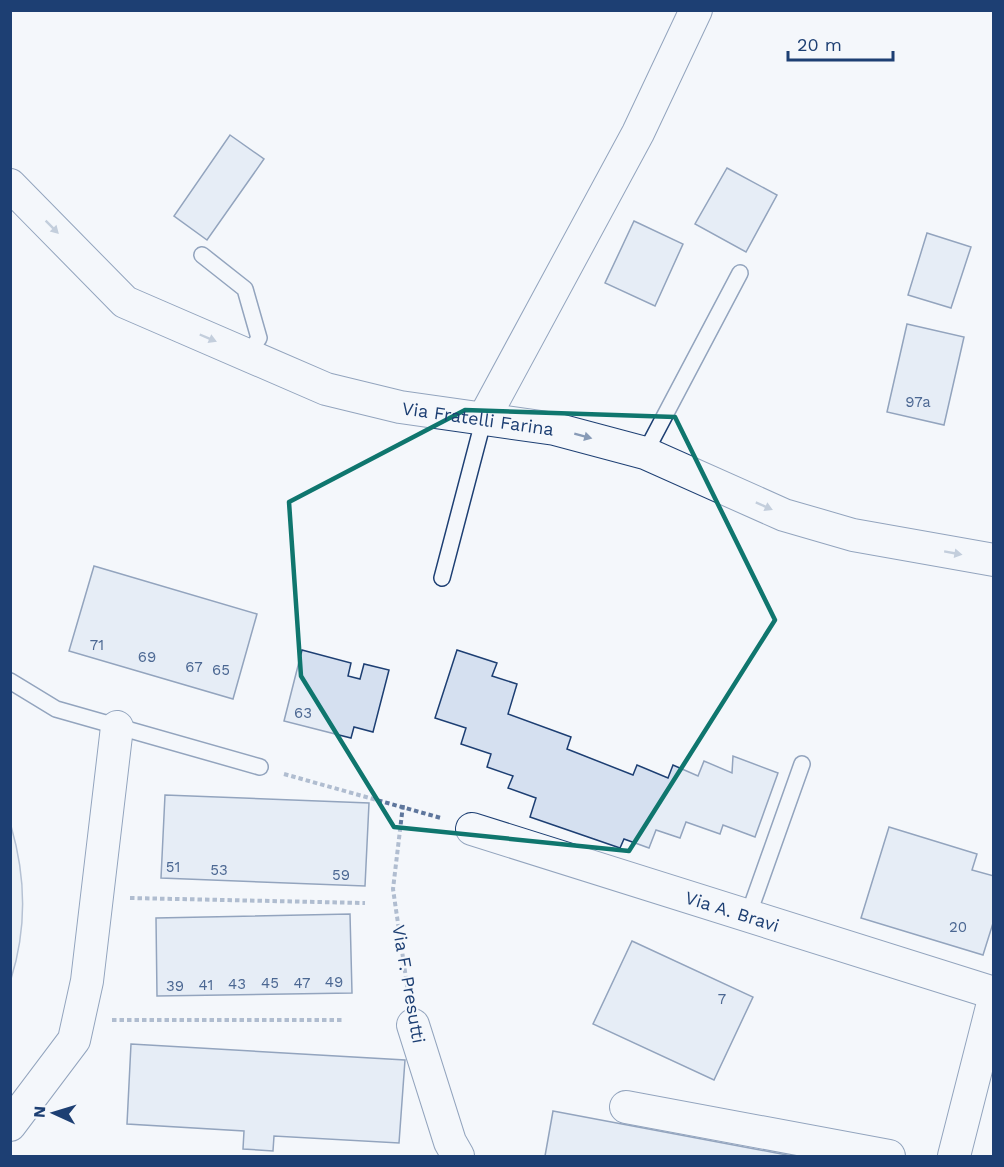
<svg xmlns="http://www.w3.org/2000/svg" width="1004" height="1167" font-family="'Work Sans',sans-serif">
<rect width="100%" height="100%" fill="#f4f7fb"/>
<path fill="#e3e9f0" stroke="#687fa3" stroke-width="1.5" d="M11,826C26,877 27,928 11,979Z"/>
<g fill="#d5e0f0" stroke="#1d3f73" stroke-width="1.5">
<polygon points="230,135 264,159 207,240 174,216"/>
<polygon points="727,168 777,195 746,252 695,224"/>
<polygon points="634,221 683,244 655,306 605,283"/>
<polygon points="927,233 971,247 951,308 908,295"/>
<polygon points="907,324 964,337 944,425 887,412"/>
<polygon points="94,566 257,614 233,699 69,651"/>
<polygon points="302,650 351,663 348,676 360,679 364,664 389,670 373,732 354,727 351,738 284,721"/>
<polygon points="457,650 497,663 492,676 517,684 508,714 571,737 567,749 633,775 637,765 668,778 673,765 698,776 704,761 732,773 733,756 778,773 755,837 723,825 720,834 686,822 680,838 656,830 649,848 624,839 620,848 530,817 536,798 508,788 513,776 487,767 491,754 461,744 466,728 435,718"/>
<polygon points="165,795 369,803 365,886 161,878"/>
<polygon points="889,827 977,854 972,870 994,876 994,920 983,955 861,918"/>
<polygon points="350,914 352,993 157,996 156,918"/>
<polygon points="632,941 753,997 714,1080 593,1024"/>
<polygon points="131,1044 405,1060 399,1143 274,1136 273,1151 243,1149 244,1131 127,1124"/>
<polygon points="553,1111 792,1156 545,1156"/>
</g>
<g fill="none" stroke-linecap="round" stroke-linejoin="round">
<g stroke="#1d3f73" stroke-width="18">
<g id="service">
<polyline points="202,255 245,289 259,338 248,355"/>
<polyline points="645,453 740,273"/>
<polyline points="442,578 484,418"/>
<polyline points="10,681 56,709 260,767"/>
<polyline points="748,916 802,764"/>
</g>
</g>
<g stroke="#1d3f73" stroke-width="34">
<g id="minor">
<path id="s1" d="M10,185L125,302L326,389L400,407L555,429L645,453L784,515L853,535L994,560"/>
<polyline points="484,418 638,133 696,10"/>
<path id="s2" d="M472,829L994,993"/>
<polyline points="413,1025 450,1142 458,1156"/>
<polyline points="626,1107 889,1156"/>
<polyline points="10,1125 74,1040 87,981 117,727"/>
<polyline points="954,1156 994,999"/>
</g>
</g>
<g stroke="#5e769c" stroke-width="4" stroke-dasharray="4.5 3" stroke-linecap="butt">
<polyline points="284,774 441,818"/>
<polyline points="403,805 393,889 408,992"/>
<polyline points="130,898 365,903"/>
<polyline points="112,1020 344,1020"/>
</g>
<use href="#service" stroke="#f4f7fb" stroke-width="15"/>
<use href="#minor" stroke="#f4f7fb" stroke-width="32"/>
</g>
<defs><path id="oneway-solid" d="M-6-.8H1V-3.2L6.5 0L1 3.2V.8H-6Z" transform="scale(1.5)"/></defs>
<g fill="#889bb7">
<use href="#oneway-solid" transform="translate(52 227) rotate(45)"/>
<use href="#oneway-solid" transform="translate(208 338) rotate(23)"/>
<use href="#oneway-solid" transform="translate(583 436) rotate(15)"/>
<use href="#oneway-solid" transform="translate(764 506) rotate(24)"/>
<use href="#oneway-solid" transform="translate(953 553) rotate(10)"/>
</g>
<path d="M0 0H1004V1167H0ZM465,410L675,417L775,620L629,851L394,827L301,676L289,502Z" fill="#f4f7fb" fill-opacity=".55" fill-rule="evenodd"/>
<path fill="none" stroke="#0f766e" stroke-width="4.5" stroke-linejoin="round" d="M465,410L675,417L775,620L629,851L394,827L301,676L289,502Z"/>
<g text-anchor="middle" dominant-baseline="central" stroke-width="4.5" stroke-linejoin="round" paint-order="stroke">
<g font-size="15" fill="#4b6792">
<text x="918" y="402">97a</text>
<text x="97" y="645">71</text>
<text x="147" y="657">69</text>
<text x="194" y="667">67</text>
<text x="221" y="670">65</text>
<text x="303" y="713">63</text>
<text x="173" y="867">51</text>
<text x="219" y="870">53</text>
<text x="341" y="875">59</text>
<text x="958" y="927">20</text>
<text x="334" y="982">49</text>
<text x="270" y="983">45</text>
<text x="302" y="983">47</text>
<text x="237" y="984">43</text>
<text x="206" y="985">41</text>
<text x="175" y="986">39</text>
<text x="722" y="999">7</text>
</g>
<g font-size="18" fill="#1d3f73" stroke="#f4f7fb">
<text stroke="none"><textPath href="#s1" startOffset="538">Via Fratelli Farina</textPath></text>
<text stroke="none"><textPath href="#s2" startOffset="273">Via A. Bravi</textPath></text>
<text transform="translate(409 984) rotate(80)">Via F. Presutti</text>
</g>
</g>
<rect width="1004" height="1167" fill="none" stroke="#1d3f73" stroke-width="24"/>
<g transform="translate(54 1113) rotate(274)" stroke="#f4f7fb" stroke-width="4.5" paint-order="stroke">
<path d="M0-4.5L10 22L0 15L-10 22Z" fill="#1d3f73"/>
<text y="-9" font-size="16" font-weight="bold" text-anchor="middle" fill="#1d3f73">N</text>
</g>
<path d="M788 51v9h105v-9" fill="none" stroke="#1d3f73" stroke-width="3"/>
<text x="797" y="51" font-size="18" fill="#1d3f73" stroke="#f4f7fb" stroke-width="4.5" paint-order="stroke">20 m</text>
</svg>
